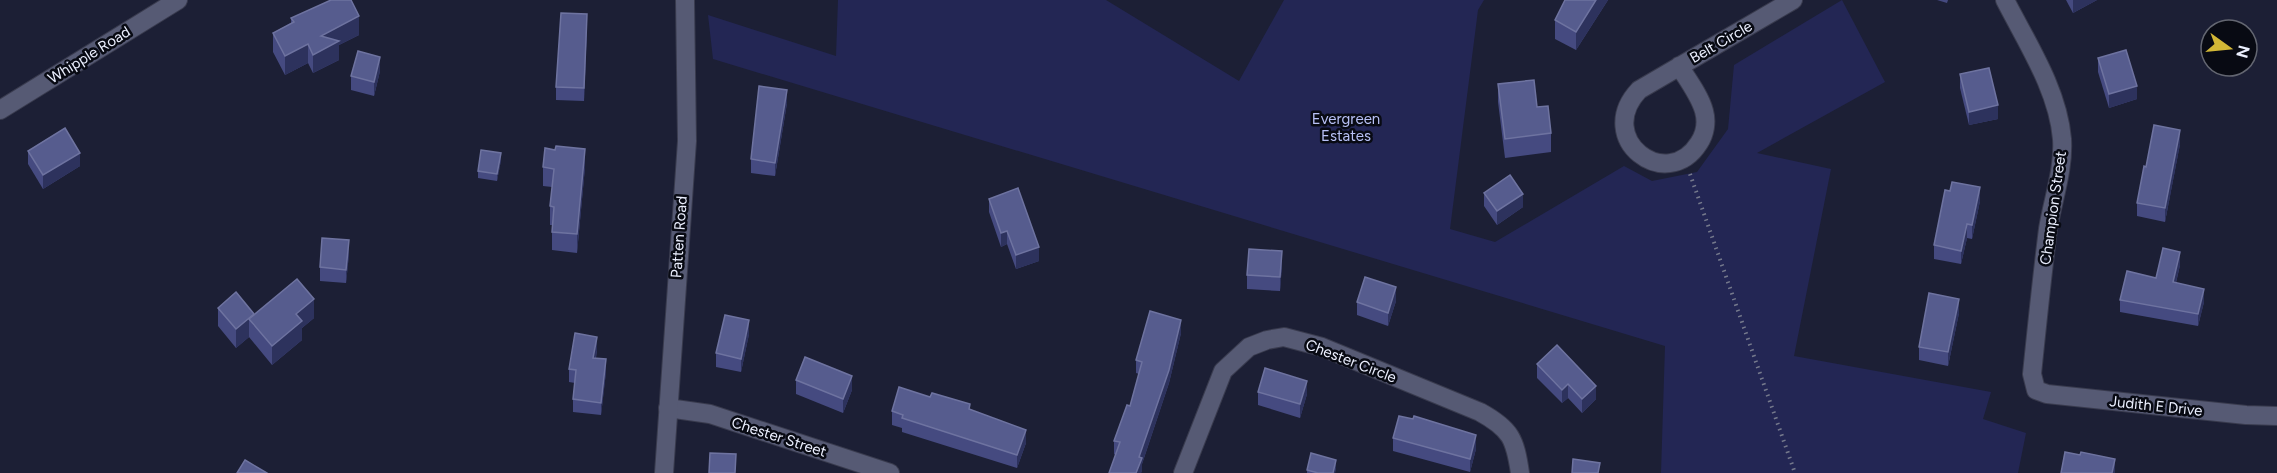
<svg xmlns="http://www.w3.org/2000/svg" width="2277" height="473" font-family="Figtree,sans-serif">
<rect width="100%" height="100%" fill="#1c1f35"/>
<polygon fill="#232654" points="838,0 1106,0 1239,81 1284,0 1484,0 1478,10 1450,229 1495,242 1624,166 1652,181 1697,172 1728,129 1734,65 1842,0 1885,82 1757,153 1831,169 1794,356 1991,392 1983,419 2026,433 2018,473 1661,473 1665,346 713,59 708,15 836,56"/>
<g fill="none" stroke-linecap="round" stroke-linejoin="round">
<g stroke="#393b4e" stroke-width="20">
<g id="street">
<path d="M2005,0C2027,43 2058,90 2062,139C2064,169 2053,199 2048,229C2042,277 2037,325 2032,374L2036,390L2047,394L2246,415L2277,416"/>
<path d="M1679,66C1688,80 1700,96 1704,111C1707,122 1705,134 1699,143C1667,194 1593,139 1639,90L1793,0"/>
<polyline points="668,408 710,414 890,473"/>
<path d="M1183,473L1223,371L1249,347L1267,340L1284,337L1322,347L1480,412C1511,429 1515,439 1520,473"/>
</g>
</g>
<g stroke="#393b4e" stroke-width="20">
<g id="secondary">
<polyline points="0,110 178,0"/>
<polyline points="664,473 687,141 685,0"/>
</g>
</g>
<polyline stroke="#75798c" stroke-width="4" stroke-dasharray="1.5 4.5" stroke-linecap="butt" points="1690,174 1795,473"/>
<use href="#street" stroke="#565a74" stroke-width="18"/>
<use href="#secondary" stroke="#565a74" stroke-width="18"/>
</g>
<g fill="#454a80">
<polygon points="1565,0 1608,0 1576,50 1555,39 1555,20"/>
<polygon points="1937,0 1948,0 1947,3"/>
<polygon points="2066,0 2097,0 2073,13"/>
<polygon points="291,18 359,35 339,45 339,60 313,73 308,63 285,75 273,52 273,33 291,23"/>
<polygon points="587,27 584,101 556,100 556,87"/>
<polygon points="2098,58 2137,99 2109,108 2098,72"/>
<polygon points="380,71 374,96 351,90 351,76"/>
<polygon points="1960,74 1998,119 1969,125 1960,88"/>
<polygon points="1498,84 1537,107 1551,133 1551,152 1505,158 1498,102"/>
<polygon points="787,103 775,176 751,173 751,159"/>
<polygon points="2180,144 2165,222 2137,216 2137,203"/>
<polygon points="28,151 80,166 43,189 28,164"/>
<polygon points="501,160 497,181 478,178 478,171"/>
<polygon points="543,167 585,167 577,253 552,250 552,225 550,225 550,206 552,187 543,186"/>
<polygon points="1484,193 1523,207 1497,225 1484,206"/>
<polygon points="989,199 1039,261 1016,269 1007,244 1001,247 989,212"/>
<polygon points="1980,201 1972,239 1967,238 1961,264 1934,259 1934,245"/>
<polygon points="349,254 346,283 320,281 320,267"/>
<polygon points="1282,265 1280,291 1247,289 1247,275"/>
<polygon points="2180,265 2176,283 2204,302 2198,326 2120,312 2120,300 2156,278"/>
<polygon points="1396,301 1388,326 1357,315 1357,302"/>
<polygon points="218,308 254,315 314,318 302,328 302,340 272,365 249,337 236,348 218,326"/>
<polygon points="1959,313 1948,366 1919,360 1919,347"/>
<polygon points="1181,333 1169,383 1142,464 1142,472 1114,454 1114,441 1130,406 1139,374 1136,373 1136,360"/>
<polygon points="749,334 741,372 716,367 716,353"/>
<polygon points="597,350 596,358 606,372 601,415 573,412 573,399 575,383 569,382 569,369"/>
<polygon points="1537,364 1596,399 1582,413 1568,398 1562,403 1537,378"/>
<polygon points="796,380 852,390 843,413 796,394"/>
<polygon points="1258,392 1307,394 1300,418 1258,405"/>
<polygon points="930,397 970,410 1026,443 1017,468 902,432 902,428 892,425 892,411"/>
<polygon points="1393,438 1476,449 1470,472 1393,451"/>
<polygon points="1336,467 1335,473 1307,473 1307,470"/>
</g>
<g fill="#2d325d">
<polygon points="1596,0 1608,0 1576,50 1576,32"/>
<polygon points="2073,0 2097,0 2073,13"/>
<polygon points="587,14 587,27 584,101 584,88"/>
<polygon points="359,16 359,35 339,45 339,60 313,73 313,55 321,36"/>
<polygon points="308,44 308,63 285,75 285,56"/>
<polygon points="380,57 380,71 374,96 374,82"/>
<polygon points="2137,86 2137,99 2109,108 2109,94"/>
<polygon points="787,90 787,103 775,176 775,163"/>
<polygon points="1998,105 1998,119 1969,125 1969,112"/>
<polygon points="2180,130 2180,144 2165,222 2165,208"/>
<polygon points="585,149 585,167 577,253 577,234"/>
<polygon points="80,153 80,166 43,189 43,175"/>
<polygon points="501,153 501,160 497,181 497,174"/>
<polygon points="1980,187 1980,201 1972,239 1972,225"/>
<polygon points="1523,194 1523,207 1497,225 1497,211"/>
<polygon points="1967,224 1967,238 1961,264 1961,251"/>
<polygon points="1007,231 1007,244 1001,247 1001,233"/>
<polygon points="349,240 349,254 346,283 346,270"/>
<polygon points="1039,247 1039,261 1016,269 1016,255"/>
<polygon points="1282,251 1282,265 1280,291 1280,277"/>
<polygon points="2180,252 2180,265 2173,295 2173,282"/>
<polygon points="1396,287 1396,301 1388,326 1388,313"/>
<polygon points="2204,289 2204,302 2198,326 2198,314"/>
<polygon points="314,299 314,318 302,328 302,340 272,365 272,346 296,314"/>
<polygon points="1959,299 1959,313 1948,366 1948,352"/>
<polygon points="254,314 254,326 249,319 249,337 236,348 236,329"/>
<polygon points="749,320 749,334 741,372 741,359"/>
<polygon points="1181,320 1181,333 1169,383 1142,464 1142,472 1141,473 1136,473 1139,457"/>
<polygon points="597,337 597,350 593,370 593,358"/>
<polygon points="606,359 606,372 601,415 601,403"/>
<polygon points="852,376 852,390 843,413 843,399"/>
<polygon points="1307,381 1307,394 1300,418 1300,404"/>
<polygon points="1568,384 1568,398 1562,403 1562,390"/>
<polygon points="1596,386 1596,399 1582,413 1582,399"/>
<polygon points="1026,430 1026,443 1017,468 1017,455"/>
<polygon points="1476,435 1476,449 1470,472 1470,459"/>
<polygon points="2115,459 2115,473 2112,473"/>
<polygon points="1336,460 1336,467 1335,473 1333,473"/>
</g>
<g fill="#565c8e" stroke="#6e73a0" stroke-width="1.5">
<polygon points="331,0 351,0 359,16 321,36 339,41 313,55 308,44 285,56 273,33 294,22 291,18"/>
<polygon points="1565,0 1596,0 1576,32 1555,20"/>
<polygon points="561,13 587,14 584,88 556,87"/>
<polygon points="2126,50 2137,86 2109,94 2098,58"/>
<polygon points="358,51 380,57 374,82 351,76"/>
<polygon points="1989,68 1998,105 1969,112 1960,74"/>
<polygon points="1534,80 1537,107 1548,106 1551,133 1505,139 1498,84"/>
<polygon points="759,86 787,90 775,163 751,159"/>
<polygon points="2154,125 2180,130 2165,208 2137,203 2144,166 2146,167"/>
<polygon points="65,128 80,153 43,175 28,151"/>
<polygon points="556,146 585,149 577,234 552,232 554,207 550,206 554,169 543,167 545,148 555,150"/>
<polygon points="481,150 501,153 497,174 478,171"/>
<polygon points="1510,175 1523,194 1497,211 1484,193"/>
<polygon points="1952,182 1980,187 1972,225 1967,224 1961,251 1934,245 1945,190 1950,191"/>
<polygon points="1018,188 1039,247 1016,255 1007,231 1001,233 989,199"/>
<polygon points="322,238 349,240 346,270 320,267"/>
<polygon points="2163,248 2180,252 2173,282 2204,289 2198,314 2120,300 2127,271 2156,278"/>
<polygon points="1249,249 1282,251 1280,277 1247,275"/>
<polygon points="1365,277 1396,287 1388,313 1357,302"/>
<polygon points="297,279 314,299 296,314 302,321 272,346 249,319"/>
<polygon points="236,292 254,314 236,329 218,308"/>
<polygon points="1929,293 1959,299 1948,352 1919,347"/>
<polygon points="1150,311 1181,320 1169,370 1139,457 1142,458 1136,473 1109,473 1120,442 1114,441 1127,405 1130,406 1142,362 1136,360"/>
<polygon points="725,315 749,320 741,359 716,353"/>
<polygon points="575,333 597,337 593,358 606,359 601,403 573,399 576,370 569,369"/>
<polygon points="1557,345 1596,386 1582,399 1568,384 1562,390 1537,364"/>
<polygon points="805,357 852,376 843,399 796,380"/>
<polygon points="1265,368 1307,381 1300,404 1258,392"/>
<polygon points="899,387 930,397 932,393 970,404 969,409 1026,430 1017,455 902,418 903,415 892,411"/>
<polygon points="1399,416 1413,419 1414,416 1476,435 1470,459 1393,438"/>
<polygon points="2065,452 2080,455 2081,452 2115,459 2112,473 2061,473"/>
<polygon points="710,453 736,454 735,473 709,473"/>
<polygon points="1311,453 1336,460 1333,473 1318,473 1307,470"/>
<polygon points="1573,459 1600,463 1598,473 1572,473"/>
<polygon points="245,460 267,473 237,473"/>
</g>
<g text-anchor="middle" dominant-baseline="central" stroke-width="5" stroke-linejoin="round" paint-order="stroke">
<g font-size="15" fill="#ebeffe" stroke="#080a13">
<text transform="translate(1721 42) rotate(-30)">Belt Circle</text>
<text transform="translate(89 55) rotate(-32)">Whipple Road</text>
<text transform="translate(2053 208) rotate(-82)">Champion Street</text>
<text transform="translate(679 237) rotate(-86)">Patten Road</text>
<text transform="translate(1351 361) rotate(21)">Chester Circle</text>
<text transform="translate(2156 406) rotate(6)">Judith E Drive</text>
<text transform="translate(779 437) rotate(18)">Chester Street</text>
</g>
<g font-size="15" fill="#b8c1f6" stroke="#080a13">
<text x="1346" y="119">Evergreen<tspan x="1346" dy="17">Estates</tspan></text>
</g>
</g>
<g transform="translate(2229 48) rotate(105)"><circle r="28" fill="#080a13" stroke="#636671" stroke-width="1.5"/>
<path d="M0-4.5L10 22L0 15L-10 22Z" fill="#d2b736"/>
<text y="-9" font-size="16" font-weight="bold" text-anchor="middle" fill="#ebeffe">N</text>
</g>
</svg>
